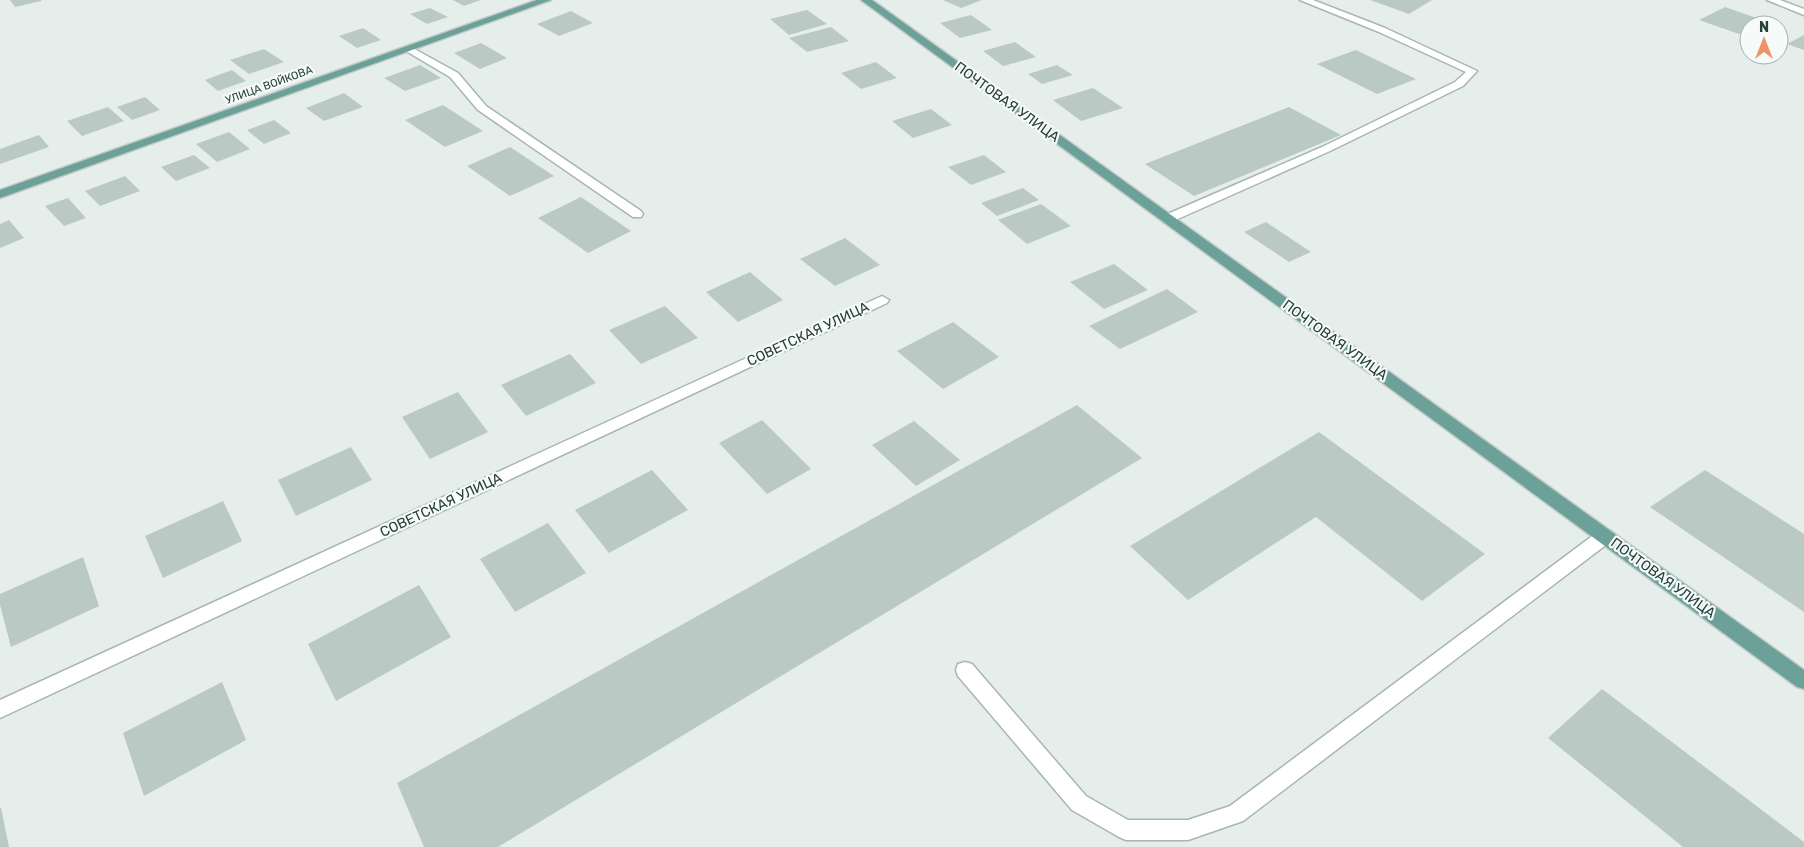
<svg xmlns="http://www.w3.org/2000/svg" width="1804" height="847" font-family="Rubik,sans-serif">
<rect width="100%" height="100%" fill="#e6eeeb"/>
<g fill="#bbc9c5">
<polygon points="10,0 41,0 41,1 15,7"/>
<polygon points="453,0 481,0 464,6"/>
<polygon points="943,0 982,0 961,8"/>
<polygon points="1370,0 1432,0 1409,14"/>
<polygon points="1725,7 1765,21 1757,25 1749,25 1749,29 1739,34 1699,20"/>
<polygon points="430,8 448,17 427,24 410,14"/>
<polygon points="807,10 827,24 789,35 770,19"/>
<polygon points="571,11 593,23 559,36 537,24"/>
<polygon points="971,15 992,30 960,38 940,23"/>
<polygon points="831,27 849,41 807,52 789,38"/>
<polygon points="363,28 381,40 357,48 339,36"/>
<polygon points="1804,35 1804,50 1787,44"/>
<polygon points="1015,42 1036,57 1003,66 983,51"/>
<polygon points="481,43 507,58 480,69 454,53"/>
<polygon points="264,49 284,62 249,74 230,60"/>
<polygon points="1356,50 1416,79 1377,94 1317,64"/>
<polygon points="876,62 897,78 861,89 841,73"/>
<polygon points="420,65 441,78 405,91 384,78"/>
<polygon points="1057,65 1073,75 1042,84 1028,74"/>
<polygon points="232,70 246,81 218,91 205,80"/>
<polygon points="1093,88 1123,108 1081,121 1053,100"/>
<polygon points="344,93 363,107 324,121 306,108"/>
<polygon points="145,97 160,110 132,120 117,107"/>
<polygon points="443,105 483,131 445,147 405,120"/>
<polygon points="108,107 124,121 82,136 67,121"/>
<polygon points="1289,107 1341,135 1194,196 1145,164"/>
<polygon points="931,109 952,125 913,138 892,121"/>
<polygon points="274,120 291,133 264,144 247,130"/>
<polygon points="229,132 250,149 217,162 196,144"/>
<polygon points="39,135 49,147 0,164 0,149"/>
<polygon points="510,147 554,176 510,196 467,166"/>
<polygon points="194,155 210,168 176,181 161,167"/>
<polygon points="984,155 1006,172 971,185 948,167"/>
<polygon points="125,176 140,191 100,206 85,191"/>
<polygon points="1023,188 1039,200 997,216 981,203"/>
<polygon points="581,197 631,231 588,253 538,218"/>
<polygon points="68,198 86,218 64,226 45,206"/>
<polygon points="1041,204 1071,226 1027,244 998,220"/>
<polygon points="9,220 24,238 0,248 0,224"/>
<polygon points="1266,222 1311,252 1289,262 1244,232"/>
<polygon points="845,238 880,265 835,286 800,259"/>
<polygon points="1114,264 1148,290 1104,309 1070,282"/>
<polygon points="750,272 783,300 738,322 706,292"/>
<polygon points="1167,289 1198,312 1120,349 1089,326"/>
<polygon points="665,306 698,338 641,364 609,330"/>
<polygon points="953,322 999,357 943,389 897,351"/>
<polygon points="570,354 596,383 526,416 501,385"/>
<polygon points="458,392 488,432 430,459 402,417"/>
<polygon points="1077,405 1142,458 498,847 424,847 397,783"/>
<polygon points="762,420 811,469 767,494 719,443"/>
<polygon points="914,421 960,460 916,486 872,445"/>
<polygon points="1319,432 1485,554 1422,601 1316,517 1188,600 1130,546"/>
<polygon points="351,447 372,480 296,516 278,480"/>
<polygon points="652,470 688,510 609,553 575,510"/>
<polygon points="1705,470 1804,534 1804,612 1650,507"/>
<polygon points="223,501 242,541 163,578 145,536"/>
<polygon points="548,523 586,573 515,612 480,559"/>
<polygon points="83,557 99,606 11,647 0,605 0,594"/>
<polygon points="419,585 451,637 336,701 308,644"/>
<polygon points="222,682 246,740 144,796 123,733"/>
<polygon points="1602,689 1804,842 1804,847 1683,847 1548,738"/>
<polygon points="0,808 1,808 9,847 0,847"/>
</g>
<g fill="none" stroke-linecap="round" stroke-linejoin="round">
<g stroke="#a8b6b3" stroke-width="3">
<g id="minor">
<polygon points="1300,0 1313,0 1385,28 1477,71 1463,86 1330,151 1171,222 1163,222 1161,219 1163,216 1322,147 1455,82 1466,72 1379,32"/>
<polygon points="1767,0 1780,0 1804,9 1804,15"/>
<polygon points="409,46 458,73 486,106 641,211 643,214 641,217 633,217 478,110 450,77 406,51 406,47"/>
<polygon points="882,296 889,300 887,303 0,718 0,700"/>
<polygon points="1605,530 1611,531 1613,536 1611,541 1243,821 1188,840 1126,840 1119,837 1072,810 958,676 956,670 958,664 965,662 972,664 1086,796 1128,820 1188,820 1230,806 1599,531"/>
</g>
</g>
<g stroke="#c2cac8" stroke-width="3">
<g id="major">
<polygon points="537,0 551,0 0,198 0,190"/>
<polygon points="861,0 872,0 1804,670 1804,689 1797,687"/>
</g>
</g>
<use href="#minor" fill="#fff" fill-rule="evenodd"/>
<use href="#major" fill="#6ca199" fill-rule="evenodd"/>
</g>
<g text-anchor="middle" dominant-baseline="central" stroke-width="4.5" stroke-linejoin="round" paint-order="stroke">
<g font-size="11" fill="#25403b" stroke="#f6faf9">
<text transform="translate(269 85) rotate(-20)">УЛИЦА ВОЙКОВА</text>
</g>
<g font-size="14" fill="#25403b" stroke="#f6faf9">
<text transform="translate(1007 102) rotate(36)">ПОЧТОВАЯ УЛИЦА</text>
<text transform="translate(808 334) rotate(-25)">СОВЕТСКАЯ УЛИЦА</text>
<text transform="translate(1335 340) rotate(36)">ПОЧТОВАЯ УЛИЦА</text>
<text transform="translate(441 505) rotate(-25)">СОВЕТСКАЯ УЛИЦА</text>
<text transform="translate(1663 578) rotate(36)">ПОЧТОВАЯ УЛИЦА</text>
</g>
</g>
<g transform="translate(1764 40)"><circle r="24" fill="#f6faf9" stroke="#a2b0ad"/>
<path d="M0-4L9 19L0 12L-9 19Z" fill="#ec9466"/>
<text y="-8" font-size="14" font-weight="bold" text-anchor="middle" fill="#25403b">N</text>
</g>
</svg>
